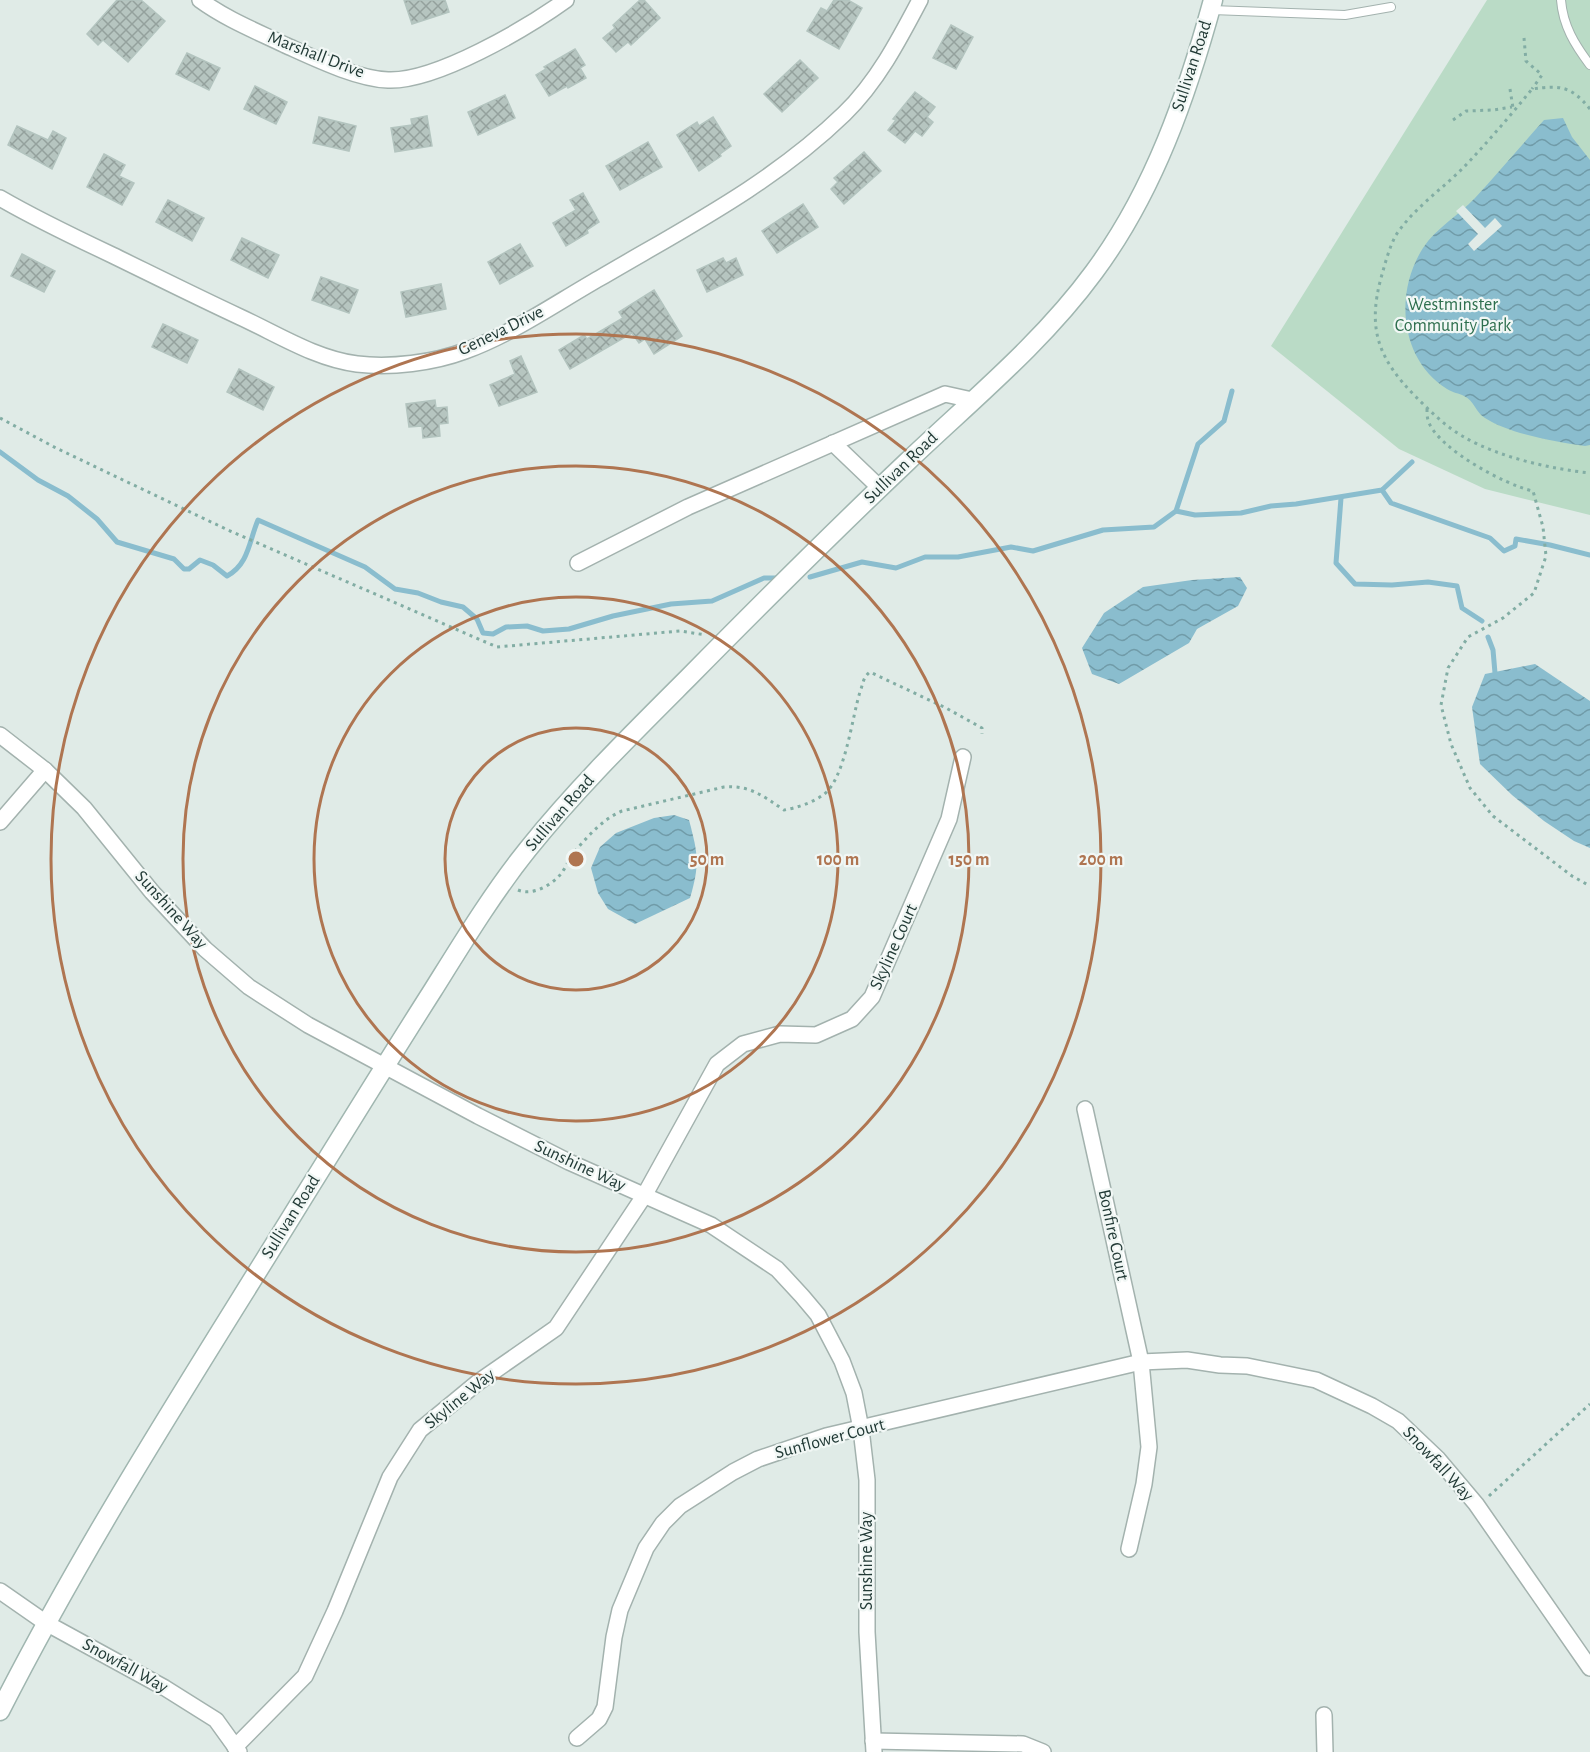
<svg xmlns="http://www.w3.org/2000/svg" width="1590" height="1752" font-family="'Alegreya Sans',sans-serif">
<defs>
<pattern id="water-waves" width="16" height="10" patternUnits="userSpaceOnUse" patternTransform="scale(1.5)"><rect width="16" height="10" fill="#8abdce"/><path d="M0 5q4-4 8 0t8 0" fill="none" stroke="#709ba8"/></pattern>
<pattern id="building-cross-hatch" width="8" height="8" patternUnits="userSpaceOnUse" patternTransform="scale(1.5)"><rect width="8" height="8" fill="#b6c5c0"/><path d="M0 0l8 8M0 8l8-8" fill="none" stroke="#94a19d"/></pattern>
</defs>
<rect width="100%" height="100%" fill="#e0ebe7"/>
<polygon fill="#badbc6" points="1487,0 1590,0 1590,515 1485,489 1399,449 1271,346"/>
<g fill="url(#water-waves)">
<path d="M1563,118L1572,137L1590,160V445L1585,446C1556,442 1510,434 1485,418C1476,413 1474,400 1464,396C1459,393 1453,393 1447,389C1400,360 1394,293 1423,248C1436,228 1458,216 1475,198C1498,173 1521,146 1544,120Z"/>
<polygon points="1240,577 1247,588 1238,606 1197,629 1189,643 1119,684 1092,674 1082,648 1104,613 1143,587 1192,580"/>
<polygon points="1535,664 1590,701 1590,848 1574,841 1544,821 1512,795 1480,764 1472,707 1485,674"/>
<path d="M674,815L689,820C698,854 700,864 690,898L635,924L608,909L598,893L591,868L600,847L616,833L654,818Z"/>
</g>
<polygon fill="#e0ebe7" points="1463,205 1485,228 1495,218 1502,226 1474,251 1468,244 1478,234 1456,211"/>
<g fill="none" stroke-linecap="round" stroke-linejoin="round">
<g stroke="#8abdce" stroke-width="5">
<path d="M0,452L38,480L68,496L97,519L117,542L174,559L184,569H189L200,560L213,565L227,576C249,564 249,541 258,520L365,567L395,589L418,593L441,602L463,607L477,619L483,633L493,634L506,627L527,626L543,631L569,629L613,616L671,604L712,601L764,578H779"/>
<polyline points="1382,490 1391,503 1490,538 1504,551 1515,546 1516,539 1550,545 1590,555"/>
<polyline points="1341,498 1336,563 1355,584 1392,585 1428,582 1457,586 1462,608 1482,621"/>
<polyline points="1176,511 1195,515 1241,513 1271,506 1296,504 1382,490 1412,462"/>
<polyline points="810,577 862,562 896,568 925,557 958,557 1011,547 1033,551 1103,530 1154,527 1176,511 1198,444 1224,421 1232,391"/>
<polyline points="1488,637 1493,650 1495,673"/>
</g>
</g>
<g fill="url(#building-cross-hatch)" stroke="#b3c4bf" stroke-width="1.5">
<polygon points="117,0 141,0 165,21 128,62 103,40 98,45 87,34"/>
<polygon points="404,0 445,0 449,12 412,24"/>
<polygon points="640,0 644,0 660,18 631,45 628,42 616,52 603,38 615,28 613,25"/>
<polygon points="834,0 848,0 862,8 839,49 807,31 821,8 827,11"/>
<polygon points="951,25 973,37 956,69 933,58"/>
<polygon points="575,49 585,65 580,68 586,78 568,88 567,86 549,96 536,75 546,69 544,67"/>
<polygon points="187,53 220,68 209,90 176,74"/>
<polygon points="800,60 818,78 782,112 764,94"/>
<polygon points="255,86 287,102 276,124 244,109"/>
<polygon points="915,92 935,107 927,117 933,122 922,136 915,131 905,143 888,130 896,120 893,119"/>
<polygon points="505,95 515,118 478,135 468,112"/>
<polygon points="427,116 432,146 395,152 391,128 412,125 411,119"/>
<polygon points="319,117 356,126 349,151 313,143"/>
<polygon points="713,117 731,146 720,154 721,156 699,171 677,135 697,122 699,126"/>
<polygon points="17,126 48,140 53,131 66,138 52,169 8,145"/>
<polygon points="648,142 662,167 620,190 606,166"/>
<polygon points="864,152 881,171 844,204 831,189 838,182 834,178"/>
<polygon points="104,154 125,165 119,176 134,183 122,205 87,187"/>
<polygon points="583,193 599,222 587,230 588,233 566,246 553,223 576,210 570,200"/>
<polygon points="168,200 204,218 192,241 156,222"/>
<polygon points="803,204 818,227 777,253 762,231"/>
<polygon points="242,238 279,255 268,278 231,260"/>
<polygon points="520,244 533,266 500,284 488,262"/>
<polygon points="22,254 55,271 44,292 11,276"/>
<polygon points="723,258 726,263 736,258 743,275 707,292 697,270"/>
<polygon points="321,277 358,290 349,313 312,300"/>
<polygon points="441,284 446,309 406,317 401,292"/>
<polygon points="654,290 682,336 654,354 645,339 639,343 632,333 570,369 559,350 584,335 587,339 623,318 619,312"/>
<polygon points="163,324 198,340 187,363 152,347"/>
<polygon points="521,356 537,392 499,406 490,385 515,374 510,361"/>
<polygon points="239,369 274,387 263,410 227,392"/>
<polygon points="435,400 436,408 447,407 448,423 439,424 440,436 423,438 422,426 409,427 406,404"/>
</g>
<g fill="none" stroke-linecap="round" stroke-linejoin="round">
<g stroke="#a3b2ae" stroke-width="10">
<g id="lane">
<path d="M1561,0C1563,26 1575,45 1590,65"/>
<polyline points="1212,10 1345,15 1391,7"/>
</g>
</g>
<g stroke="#a3b2ae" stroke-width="18">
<g id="street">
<path d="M200,0C226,19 256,31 285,45C314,58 357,79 388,80C436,82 527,28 566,0"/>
<path d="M0,198C36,219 74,237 112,255C155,276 197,297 240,317C277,334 316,359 357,364C391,368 433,363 465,351C512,334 556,303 600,278C685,228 773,183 844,114C877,82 899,40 920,0"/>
<polyline points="833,443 880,488"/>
<polyline points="578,563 688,507 945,394 972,400"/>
<polyline points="0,735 45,770 84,808 152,892 205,949 249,987 308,1025 478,1116 569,1162 711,1225 777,1269 802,1296 818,1315 842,1361 854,1393 861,1429 867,1480 867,1632 874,1752"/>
<polyline points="0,822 45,770"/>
<polyline points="1085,1109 1141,1362 1149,1447 1144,1484 1129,1549"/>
<polyline points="0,1591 46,1623 165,1688 216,1720 239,1752"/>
<polyline points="1324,1715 1325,1752"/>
<polyline points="577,1738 599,1719 605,1707 614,1637 620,1610 646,1548 663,1523 680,1506 733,1472 758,1459 826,1436 1141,1362 1187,1360 1220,1365 1247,1366 1316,1380 1372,1406 1398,1421 1438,1459 1476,1504 1590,1668"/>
<polyline points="873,1741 1023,1744 1043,1752"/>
<polyline points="235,1747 305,1676 335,1611 390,1477 420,1430 477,1383 556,1328 644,1196 717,1064 743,1044 780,1034 816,1035 852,1019 872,997 949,819 963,757"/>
</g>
</g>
<g stroke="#a0b6b0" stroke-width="21">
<path id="secondary" d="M0,1711C90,1534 199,1367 303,1198C346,1129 389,1059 433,990C463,942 492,894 528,849C577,788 633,733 688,678C760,605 833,532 908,461C971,401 1042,343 1094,272C1154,191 1187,95 1213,0"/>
</g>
<g stroke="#82ada4" stroke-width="3" stroke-dasharray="3 4.5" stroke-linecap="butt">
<polyline points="1524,38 1526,61 1542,75 1532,89"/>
<polyline points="1510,89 1513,108"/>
<path d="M1590,109C1571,86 1561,85 1532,89C1510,116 1487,143 1463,168C1441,190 1413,209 1396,235C1389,248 1385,264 1381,278C1367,330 1379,359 1415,396C1430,411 1446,427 1464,437C1498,457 1551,469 1590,473"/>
<polyline points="1453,120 1466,111 1493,110 1512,107"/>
<path d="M1427,409C1427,414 1427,418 1429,423C1441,450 1505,485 1533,491L1543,527L1546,556L1534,593L1503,618L1468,637L1448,668L1441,705L1451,744L1470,788L1493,816L1572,876L1590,886"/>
<polyline points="0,418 56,448 230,531 497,647 680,631 706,635"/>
<path d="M518,890C532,896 550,886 560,875C566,868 569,858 575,851C589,835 603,819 622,811L724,787C750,785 763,796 784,810C796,808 812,803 823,795C845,780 852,717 860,692C863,684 863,677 870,672L946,708L982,728V734"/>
<polyline points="1489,1496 1590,1404"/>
</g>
<use href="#lane" stroke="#fff" stroke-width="8"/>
<use href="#street" stroke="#fff" stroke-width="15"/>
<use href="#secondary" stroke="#fff" stroke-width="18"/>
</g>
<g fill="none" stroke="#af7551" stroke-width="3">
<circle cx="576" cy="859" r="131"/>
<circle cx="576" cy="859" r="262"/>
<circle cx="576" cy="859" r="393"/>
<circle cx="576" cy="859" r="525"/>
</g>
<g text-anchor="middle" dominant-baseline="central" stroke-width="4.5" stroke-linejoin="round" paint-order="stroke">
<g font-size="18" fill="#223a36" stroke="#f1f7f5">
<text transform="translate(316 55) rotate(21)">Marshall Drive</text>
<text transform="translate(1192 66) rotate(-72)">Sullivan Road</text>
<text transform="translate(501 331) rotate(-26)">Geneva Drive</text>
<text transform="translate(901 468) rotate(-44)">Sullivan Road</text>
<text transform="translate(560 813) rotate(-49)">Sullivan Road</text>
<text transform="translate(171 910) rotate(48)">Sunshine Way</text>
<text transform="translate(894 947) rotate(-66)">Skyline Court</text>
<text transform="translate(580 1166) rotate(25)">Sunshine Way</text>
<text transform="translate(291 1217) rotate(-58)">Sullivan Road</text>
<text transform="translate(1113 1235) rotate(78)">Bonfire Court</text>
<text transform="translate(460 1399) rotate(-39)">Skyline Way</text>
<text transform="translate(830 1439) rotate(-15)">Sunflower Court</text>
<text transform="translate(1438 1464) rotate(47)">Snowfall Way</text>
<text transform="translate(867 1561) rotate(-90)">Sunshine Way</text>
<text transform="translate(125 1666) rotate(29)">Snowfall Way</text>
</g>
<g font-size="18" fill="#2e6f4e" stroke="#f1f7f5">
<text x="1453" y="305">Westminster<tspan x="1453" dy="21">Community Park</tspan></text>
</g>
</g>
<circle cx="576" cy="859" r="9" fill="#af7551" stroke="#f1f7f5" stroke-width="3"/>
<g font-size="18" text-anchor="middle" font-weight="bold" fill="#af7551" stroke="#f1f7f5" stroke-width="4.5" stroke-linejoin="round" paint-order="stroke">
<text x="707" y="865">50 m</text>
<text x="838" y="865">100 m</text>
<text x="969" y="865">150 m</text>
<text x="1101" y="865">200 m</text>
</g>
</svg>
